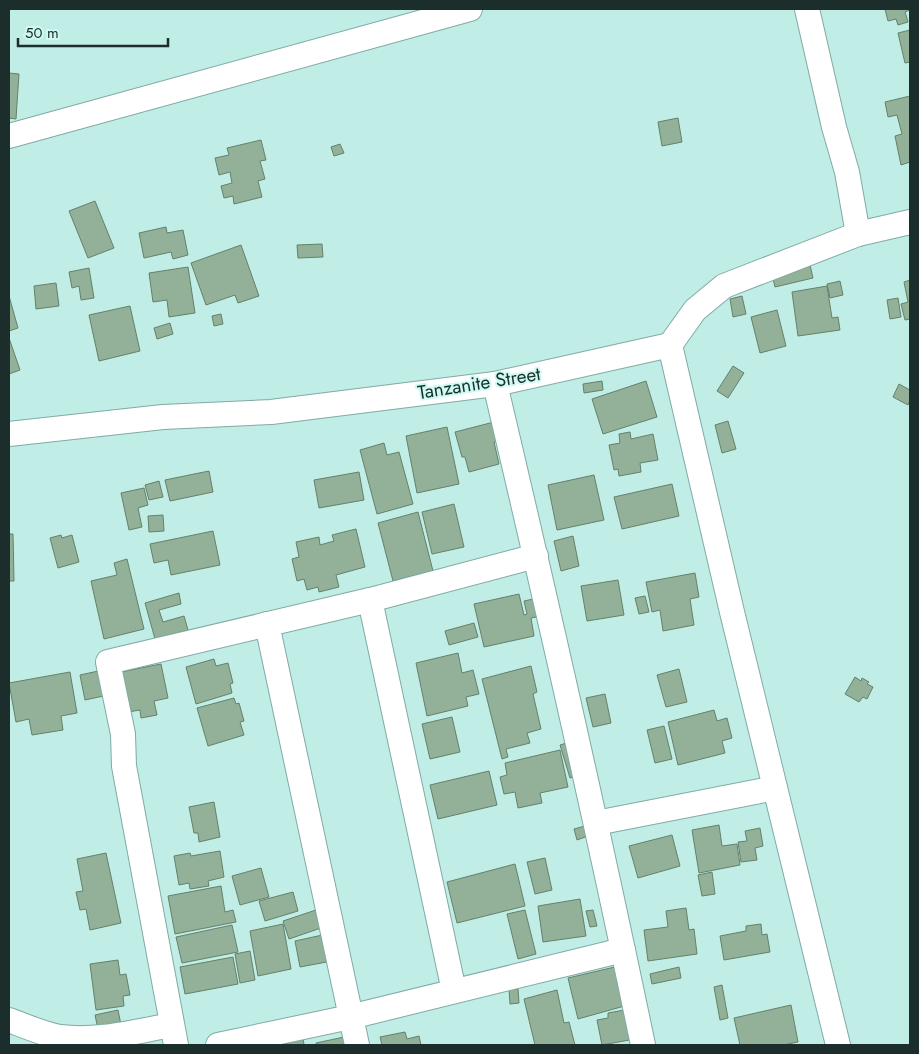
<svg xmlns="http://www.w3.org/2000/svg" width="919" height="1054" font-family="Jost,sans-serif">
<rect width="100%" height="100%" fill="#c0ede6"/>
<g fill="#93b199" stroke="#64816a">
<polygon points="885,9 910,9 910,10 905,12 908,22 898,25 896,19 888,21"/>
<polygon points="910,30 910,62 905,63 898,33"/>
<polygon points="9,73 19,74 16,119 9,118"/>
<polygon points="910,96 910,162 901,165 895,136 902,134 897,115 888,117 885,102"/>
<polygon points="678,118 682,142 662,146 658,122"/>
<polygon points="261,140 266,160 260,161 265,179 258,181 262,197 234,204 233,196 224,198 221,186 232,183 230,172 219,175 215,158 229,155 227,148"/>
<polygon points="340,144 344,153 334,156 331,147"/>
<polygon points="95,201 114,248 88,258 69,211"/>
<polygon points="166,227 167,233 183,230 188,255 173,259 171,252 144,258 139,233"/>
<polygon points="322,244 323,257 298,258 297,245"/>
<polygon points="241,245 259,296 238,303 235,295 206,305 191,263"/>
<polygon points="810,265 813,278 775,287 772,274"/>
<polygon points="188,267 195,313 169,317 167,300 153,302 149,273"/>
<polygon points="89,268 94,298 81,300 79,286 72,288 69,272"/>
<polygon points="910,280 910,319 905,320 901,304 908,302 904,282"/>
<polygon points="840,281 843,295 830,298 827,284"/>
<polygon points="56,283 59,306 36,309 34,286"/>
<polygon points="827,286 832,318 838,317 840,330 798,336 792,292"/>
<polygon points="9,296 18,328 9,331"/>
<polygon points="742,296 746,314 733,317 730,299"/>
<polygon points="898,298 901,317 890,319 887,300"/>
<polygon points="130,306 140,351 99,361 89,315"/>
<polygon points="777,310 786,346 760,353 751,317"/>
<polygon points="221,314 223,324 214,326 212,316"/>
<polygon points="170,323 173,334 157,339 154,328"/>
<polygon points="9,338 20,370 9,374"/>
<polygon points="733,366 744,373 728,398 717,391"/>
<polygon points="602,381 603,390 584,393 583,384"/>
<polygon points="646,381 657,417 603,434 592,399"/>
<polygon points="899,384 910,390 910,400 908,405 893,397"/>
<polygon points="728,421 736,449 722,453 715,425"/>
<polygon points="494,422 499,441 494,442 499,464 469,472 465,457 462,457 455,432"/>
<polygon points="447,427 459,484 417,493 406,436"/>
<polygon points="630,432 631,439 653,434 658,460 640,463 641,472 619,476 618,469 614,470 609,445 620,443 619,434"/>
<polygon points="384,443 387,455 399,452 413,504 377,514 360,450"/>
<polygon points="209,471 213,492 170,501 165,480"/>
<polygon points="359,472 364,500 319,508 314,480"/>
<polygon points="594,475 604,520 557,530 548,485"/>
<polygon points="159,481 163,497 149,500 145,485"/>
<polygon points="672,484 679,516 622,529 614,497"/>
<polygon points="144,488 148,505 138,508 142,527 129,530 121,493"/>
<polygon points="454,504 464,547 432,554 422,512"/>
<polygon points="418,512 433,571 393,581 378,523"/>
<polygon points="163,515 164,531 149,532 148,516"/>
<polygon points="356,529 365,567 336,575 339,587 319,592 318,587 307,590 304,579 297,581 292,559 299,557 296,542 319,537 320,545 334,541 332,535"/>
<polygon points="213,531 220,565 171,575 168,560 154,563 150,544"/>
<polygon points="9,534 13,534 14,581 9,581"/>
<polygon points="61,535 62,538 72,535 79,562 58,568 50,538"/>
<polygon points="573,536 579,566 561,571 554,541"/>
<polygon points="127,559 144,629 104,639 91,581 117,575 114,563"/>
<polygon points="695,573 699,597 690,599 694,625 663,631 660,610 652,612 646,582"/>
<polygon points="618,580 624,615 587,621 581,586"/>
<polygon points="179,593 181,604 159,610 163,622 184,616 188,630 155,639 145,603"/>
<polygon points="519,594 524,615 527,614 524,601 538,598 542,616 531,618 534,636 484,647 474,604"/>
<polygon points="645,596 649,612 639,614 635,598"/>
<polygon points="474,623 478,637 449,645 445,631"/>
<polygon points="458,653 462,673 473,670 479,694 466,697 468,706 427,716 416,663"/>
<polygon points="214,659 216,666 228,663 233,683 230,684 232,693 196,704 186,667"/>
<polygon points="161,664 168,698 154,701 157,715 141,718 140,710 128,712 121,672"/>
<polygon points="531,666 537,692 533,694 541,729 527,733 530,743 506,749 508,757 502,759 482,679"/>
<polygon points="679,669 687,702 666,707 657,675"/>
<polygon points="103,670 108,695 85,700 80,675"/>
<polygon points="70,672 77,713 61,716 63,730 32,735 29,719 16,722 9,683"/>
<polygon points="855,677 861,681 862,678 869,682 867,684 873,687 867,699 863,697 859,702 845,694"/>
<polygon points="605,694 611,723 593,727 586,698"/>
<polygon points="234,698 236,704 239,703 244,721 240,722 244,735 208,746 197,708"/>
<polygon points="714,710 717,721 727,718 732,738 722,741 725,753 678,765 668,722"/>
<polygon points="452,717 460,752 430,759 422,724"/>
<polygon points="664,726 672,759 655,763 647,730"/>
<polygon points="570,742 580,775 570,778 560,745"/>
<polygon points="560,750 568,787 540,793 542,803 518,808 515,792 504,794 500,777 507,775 505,763"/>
<polygon points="489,771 497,805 438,819 430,785"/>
<polygon points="214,802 220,837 199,842 198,833 194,833 189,807"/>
<polygon points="719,825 722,846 737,844 740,865 699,873 692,830"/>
<polygon points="585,826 588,836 577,840 574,829"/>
<polygon points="760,828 763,846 755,848 757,860 741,862 738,842 747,841 745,831"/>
<polygon points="672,835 680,866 638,878 629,846"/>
<polygon points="220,851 224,877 208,881 209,886 190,889 189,883 179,885 174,856 190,853 191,856"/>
<polygon points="106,853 121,923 90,930 86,909 80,910 76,892 83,891 77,859"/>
<polygon points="545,858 552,890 535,894 527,862"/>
<polygon points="515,864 525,906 457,923 447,882"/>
<polygon points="261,868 269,897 240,905 232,876"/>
<polygon points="712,872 715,894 702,896 698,875"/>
<polygon points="221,886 225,912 233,910 236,922 175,934 168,896"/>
<polygon points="293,892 298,911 265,921 259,901"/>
<polygon points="580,899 586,936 543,942 538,906"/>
<polygon points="686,908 689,930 694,929 697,954 648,961 644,930 668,927 666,911"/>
<polygon points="316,910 321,928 289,939 283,921"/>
<polygon points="525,910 536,954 518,959 507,914"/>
<polygon points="593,910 597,926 590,927 586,911"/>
<polygon points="283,924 291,969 258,976 250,931"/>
<polygon points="761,924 762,935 767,934 770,952 724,960 720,936 746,931 746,926"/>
<polygon points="232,925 238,952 182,963 176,937"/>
<polygon points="327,934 332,961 300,967 295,941"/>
<polygon points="250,951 255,980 240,983 235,954"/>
<polygon points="233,957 238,984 185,994 180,967"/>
<polygon points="118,960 120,975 126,974 130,995 123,996 124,1006 96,1010 90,964"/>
<polygon points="619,966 628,1005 578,1019 568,978"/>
<polygon points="679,967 681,978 652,984 650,974"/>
<polygon points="722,985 728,1018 720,1020 714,987"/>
<polygon points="509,989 518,989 519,1003 510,1004"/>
<polygon points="557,990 564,1023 569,1022 575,1045 535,1045 524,999"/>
<polygon points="791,1005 798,1042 783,1045 740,1045 734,1018"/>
<polygon points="630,1009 635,1039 602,1045 597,1020 608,1018 608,1013"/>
<polygon points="118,1010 121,1025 98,1029 95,1015"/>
<polygon points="405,1032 407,1039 419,1036 421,1045 382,1045 380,1037"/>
<polygon points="344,1037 345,1045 316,1045 316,1043"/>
<polygon points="303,1038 304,1045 287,1045 287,1042"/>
</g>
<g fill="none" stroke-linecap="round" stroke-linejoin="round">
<g stroke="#80aba5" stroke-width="26">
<g id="street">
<polyline points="807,9 834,127 847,172 858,234"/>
<polyline points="9,136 470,9"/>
<polyline points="670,345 732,612 838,1045"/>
<path d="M495,384C547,604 597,824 643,1045"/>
<polyline points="9,434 163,417 271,412 495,384 670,345 695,310 724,286 858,234 910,222"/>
<polyline points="370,600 454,991"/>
<polyline points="267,624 357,1045"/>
<polyline points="596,823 775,788"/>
<path d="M9,1020C25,1026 43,1034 60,1037C97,1042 137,1031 172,1025"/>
<polyline points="176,1045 124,766 123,734 108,662 370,600 536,556"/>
<polyline points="218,1045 350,1017 623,950"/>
</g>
</g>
<use href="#street" stroke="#fff" stroke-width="24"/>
</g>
<g text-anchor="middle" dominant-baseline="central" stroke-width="4" stroke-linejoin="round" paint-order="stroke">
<g font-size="19" fill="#1c2e2b" stroke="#cdfaf3">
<text transform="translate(479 383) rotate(-9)">Tanzanite Street</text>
</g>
</g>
<rect width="919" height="1054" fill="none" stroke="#1c2e2b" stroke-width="20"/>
<path d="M18 38v8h150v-8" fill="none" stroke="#1c2e2b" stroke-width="2.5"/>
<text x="25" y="38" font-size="15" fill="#1c2e2b" stroke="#cdfaf3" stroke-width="4" paint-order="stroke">50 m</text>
</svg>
